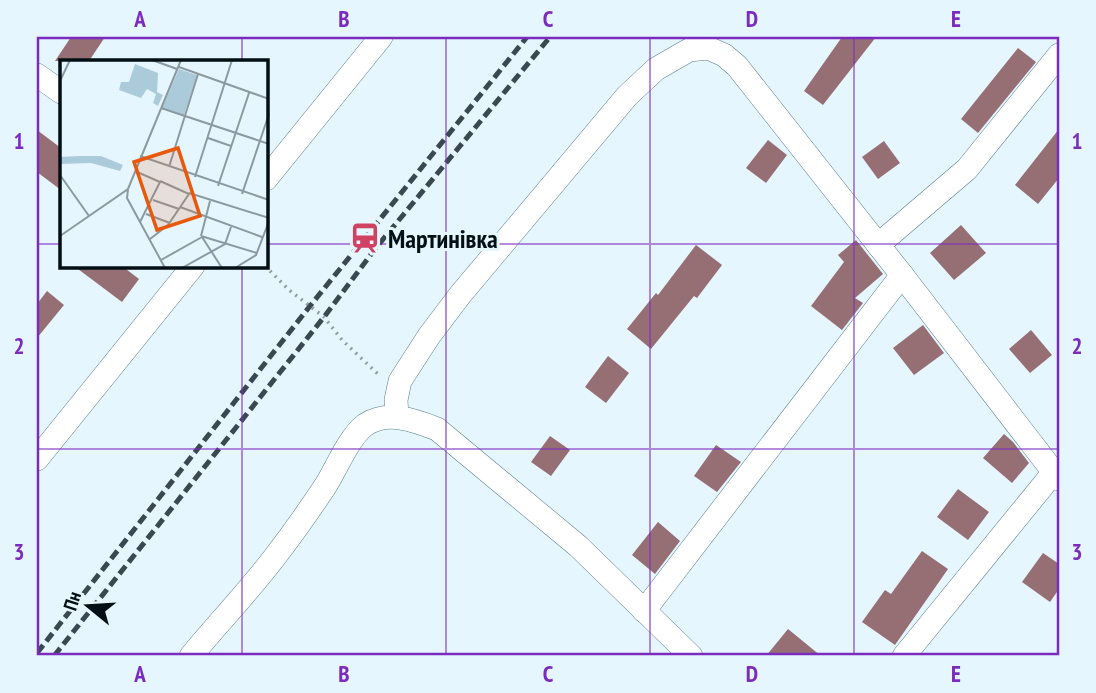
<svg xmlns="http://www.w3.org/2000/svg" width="1096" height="693" font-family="'PT Sans Narrow',sans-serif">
<rect width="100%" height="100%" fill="#e6f6fe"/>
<g fill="#956f73">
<polygon points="71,37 105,37 89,61 55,61"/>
<polygon points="842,37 876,37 823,105 804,91"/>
<polygon points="1018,48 1036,62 978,133 961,119"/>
<polygon points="1059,129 1059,178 1038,204 1015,185"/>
<polygon points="37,130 61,148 61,190 37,172"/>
<polygon points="768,140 787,155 766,183 746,168"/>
<polygon points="884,141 900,163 878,179 862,157"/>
<polygon points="961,225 986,253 954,280 930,253"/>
<polygon points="856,240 883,274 855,298 863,303 842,330 811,306 844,262 838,255"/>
<polygon points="696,245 722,265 697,298 694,296 651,349 627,329 656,293 658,295"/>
<polygon points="74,266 122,266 139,279 122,302"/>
<polygon points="47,291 64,305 37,338 37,304"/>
<polygon points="923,325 944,353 914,375 893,348"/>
<polygon points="1031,330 1052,355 1030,373 1009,349"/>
<polygon points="608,356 629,373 606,403 585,387"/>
<polygon points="1004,434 1013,442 1029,463 1012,483 983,458"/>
<polygon points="550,436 570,450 551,476 531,462"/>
<polygon points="716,445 741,462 717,492 694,476"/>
<polygon points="958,489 989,512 968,540 937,517"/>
<polygon points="658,522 680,541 655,574 632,555"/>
<polygon points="922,551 948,569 895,645 862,622 885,590 891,594"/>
<polygon points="1043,553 1059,564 1059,589 1050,602 1022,582"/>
<polygon points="788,629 821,656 766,656"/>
</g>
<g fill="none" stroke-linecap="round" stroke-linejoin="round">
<g stroke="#597f90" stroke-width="24">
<g id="street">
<polyline points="37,75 61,92"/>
<polyline points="266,179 381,37"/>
<polyline points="878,245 967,169 1059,55"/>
<polyline points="397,417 396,400 400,381 429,336 460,295 627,96 656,69 689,50 708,48 724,55 737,66 902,275 1059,479"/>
<polyline points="37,459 193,266"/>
<polyline points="644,611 902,275"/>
<path d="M191,656C218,623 248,592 274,558C291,536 308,512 324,488C336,470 348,438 365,425C387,410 414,420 437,429L578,546L691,656"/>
<polyline points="904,656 1054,472"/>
</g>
</g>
<polyline stroke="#8f9ea5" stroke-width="3.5" stroke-dasharray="2 5" stroke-linecap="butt" points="265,266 289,290 324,317 342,340 379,375"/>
<use href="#street" stroke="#fff" stroke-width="23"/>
<g stroke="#3a484f" stroke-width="5" stroke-dasharray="10 5" stroke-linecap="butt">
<polyline points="37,653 310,306 527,37"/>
<polyline points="54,656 324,317 375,249 550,37"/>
</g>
</g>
<path fill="none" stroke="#7b2cbf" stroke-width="2" stroke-opacity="0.55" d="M242,37V61M446,37V656M650,37V656M854,37V656M37,244H61M266,244H1059M242,266V656M37,449H1059"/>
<defs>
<g id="station-bare" transform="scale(2.415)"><path d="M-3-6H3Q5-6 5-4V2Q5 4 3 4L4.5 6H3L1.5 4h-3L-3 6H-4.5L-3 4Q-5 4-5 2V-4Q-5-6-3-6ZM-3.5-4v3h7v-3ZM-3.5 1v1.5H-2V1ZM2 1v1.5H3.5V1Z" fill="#d14163" stroke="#e6f6fe" stroke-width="2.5" paint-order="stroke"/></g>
</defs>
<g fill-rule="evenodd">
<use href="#station-bare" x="365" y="238"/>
</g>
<g text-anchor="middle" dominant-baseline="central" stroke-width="6" stroke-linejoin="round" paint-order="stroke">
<g font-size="26" font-weight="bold" fill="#020f15" stroke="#e6f6fe" text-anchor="start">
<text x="388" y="238">Мартинівка</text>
</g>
</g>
<g transform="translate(60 60)">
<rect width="208" height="208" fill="#e6f6fe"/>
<path d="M75,4L98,13L97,32L103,35L98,46L93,43L96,34L87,29L81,38L59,30L61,22H69ZM119,9L137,15L124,55L102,48ZM20,96H41L63,105L60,111L31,103L0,104V97Z" fill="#accbda"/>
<path fill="none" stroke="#8b9aa1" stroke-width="2" d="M92,0L117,9M119,7L209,39M0,21L10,0M101,48L209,84M148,78L171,86M80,96L209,140M109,107L138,14M75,111L100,122L80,162M0,115L29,156M135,117L172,0M158,126L189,33M68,130L67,138L105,208M129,133L209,158M182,134L209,54M93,140L119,149M120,147L202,177M86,154L110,163M0,176L68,129L121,0M141,176L197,193M141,176L150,141M142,177L162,208M90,179L108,165L129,134L100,121M101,200L142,177M122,208L165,184L171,167M175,208L196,195L209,161"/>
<path fill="#e8590c" fill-opacity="0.15" stroke="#e8590c" stroke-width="3.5" d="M118,88L140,156L97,170L74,102Z"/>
<rect width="208" height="208" fill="none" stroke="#020f15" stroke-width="3.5"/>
</g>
<rect width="1096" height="693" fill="none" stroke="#e6f6fe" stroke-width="77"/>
<g transform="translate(88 606) rotate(288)" stroke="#e6f6fe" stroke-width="5" paint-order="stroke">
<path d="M0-5L12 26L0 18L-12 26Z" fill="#020f15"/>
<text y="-10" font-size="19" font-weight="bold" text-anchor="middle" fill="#020f15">Пн</text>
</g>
<rect x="38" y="38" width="1020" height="616" fill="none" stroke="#7b2cbf" stroke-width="2.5"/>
<g font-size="23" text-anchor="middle" font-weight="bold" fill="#7b2cbf">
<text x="140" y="27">A</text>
<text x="344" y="27">B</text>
<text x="548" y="27">C</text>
<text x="752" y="27">D</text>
<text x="956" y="27">E</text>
<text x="19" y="149">1</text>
<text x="1077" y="149">1</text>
<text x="19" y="354">2</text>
<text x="1077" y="354">2</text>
<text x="19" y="560">3</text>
<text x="1077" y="560">3</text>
<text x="140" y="682">A</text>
<text x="344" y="682">B</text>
<text x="548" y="682">C</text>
<text x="752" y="682">D</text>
<text x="956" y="682">E</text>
</g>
</svg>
